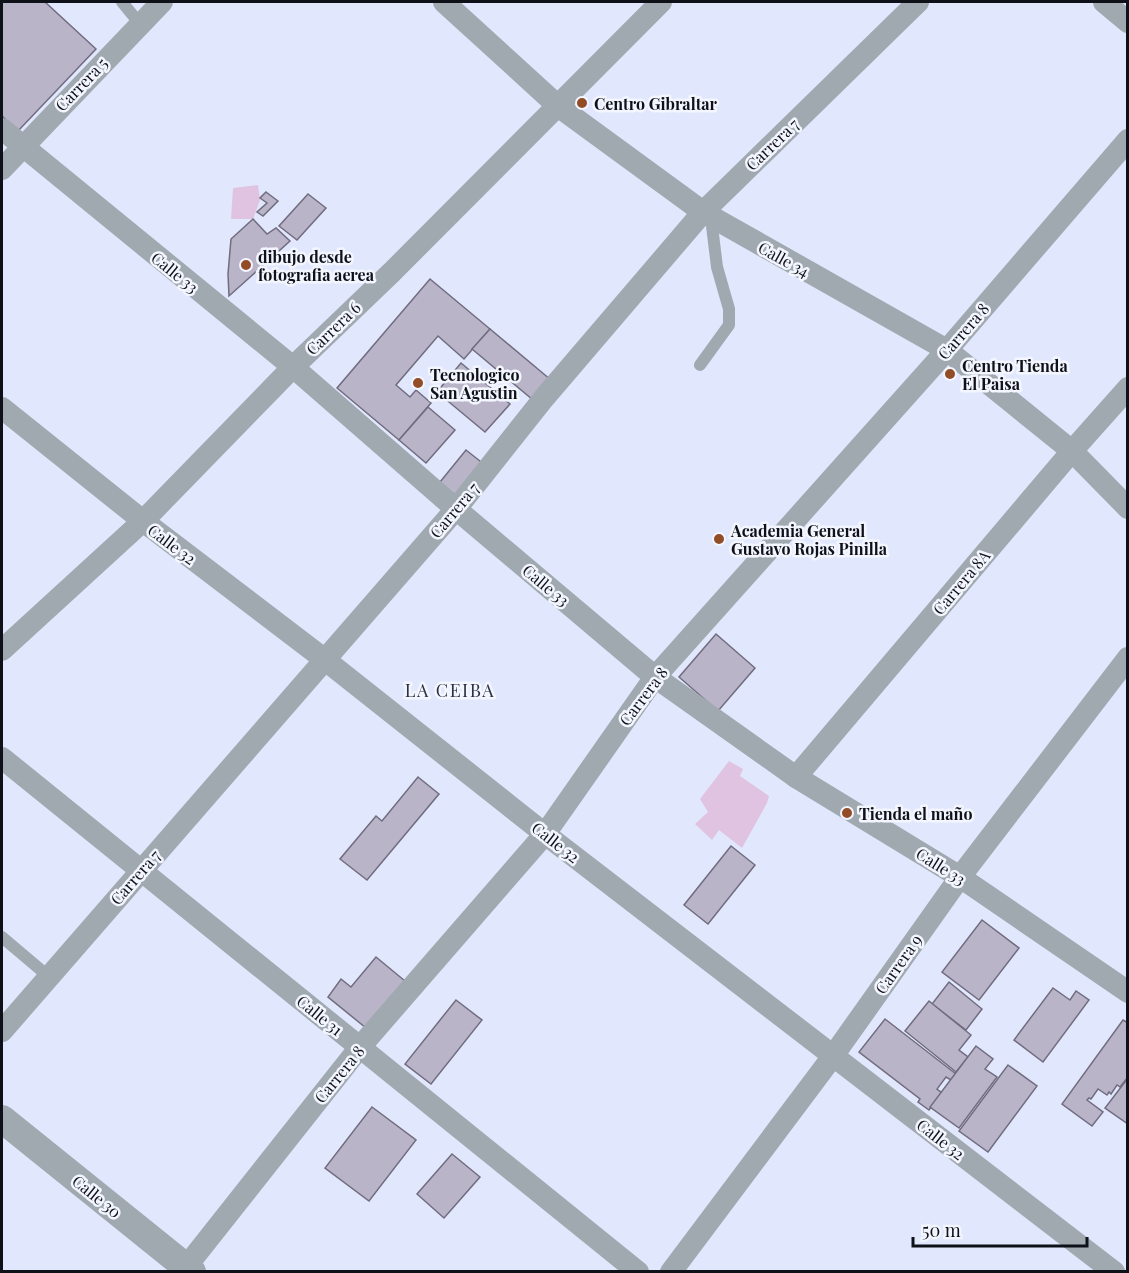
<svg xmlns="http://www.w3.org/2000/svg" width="1129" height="1273" font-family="'Playfair Display',serif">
<rect width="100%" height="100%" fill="#e1e8fe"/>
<g fill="#dfc3e0">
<polygon points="258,185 260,200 253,219 231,219 233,188"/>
<polygon points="729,761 743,769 740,776 769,796 767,803 742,848 719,830 712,840 695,824 708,812 700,799"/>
</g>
<g fill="#b9b4c8" stroke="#716c7f" stroke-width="1.5">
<polygon points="2,2 45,2 96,49 18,131 2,116"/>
<polygon points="266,192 278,201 263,216 257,212 267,203 260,198"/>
<polygon points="308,194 326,208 297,240 279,226"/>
<polygon points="253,219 267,234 276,228 290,241 229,296 228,274 231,239"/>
<polygon points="430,279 490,329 464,359 438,336 396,385 410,397 416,390 431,403 399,440 337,388"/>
<polygon points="490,329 551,380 533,400 472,349"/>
<polygon points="461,363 510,404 485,432 437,392"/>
<polygon points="428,407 455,430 426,463 399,440"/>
<polygon points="466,450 485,465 454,503 436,487"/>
<polygon points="716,634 755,668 718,711 679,677"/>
<polygon points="418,777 439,794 367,880 340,859 376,816 382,821"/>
<polygon points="731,846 755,865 708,924 684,905"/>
<polygon points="982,920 1019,948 979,1000 942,972"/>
<polygon points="376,957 405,981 366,1028 328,997 341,979 351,987"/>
<polygon points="949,982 982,1009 966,1030 932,1004"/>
<polygon points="1053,988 1070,1000 1076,991 1089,1000 1043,1062 1014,1040"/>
<polygon points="456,1000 482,1020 431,1084 405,1064"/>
<polygon points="929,1001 971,1035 959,1050 968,1057 956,1072 905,1031"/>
<polygon points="885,1019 956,1074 951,1080 946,1077 937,1089 942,1093 929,1110 918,1102 920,1099 859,1052"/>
<polygon points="1123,1020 1128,1023 1128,1077 1120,1087 1117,1085 1111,1094 1109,1092 1107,1095 1098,1089 1091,1099 1089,1098 1087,1100 1103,1112 1092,1126 1062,1104"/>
<polygon points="976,1046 993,1059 985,1069 997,1077 959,1128 930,1107"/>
<polygon points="1008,1065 1037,1086 988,1152 959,1131"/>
<polygon points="1128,1078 1128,1124 1105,1108"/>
<polygon points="372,1107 416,1140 369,1201 325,1168"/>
<polygon points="452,1154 480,1177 444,1218 417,1194"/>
</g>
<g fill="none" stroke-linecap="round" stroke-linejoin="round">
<g stroke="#a1a9b0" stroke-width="12">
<polyline points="122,2 140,24"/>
<polyline points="700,365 729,325 729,309 717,267 711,218"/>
<polyline points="2,937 48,976"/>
</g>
<g stroke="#a1a9b0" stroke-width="22">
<polyline points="444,2 558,106 703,212 947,350 1072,451 1128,508"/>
<polyline points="1104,2 1128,22"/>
<polyline points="2,129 293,367 456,509 655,677 796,777 960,877 1128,992"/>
<polyline points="2,169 162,2"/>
<polyline points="2,408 143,521 324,659 545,834 1114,1272"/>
<polyline points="2,650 143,521 293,367 392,272 661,2"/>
<polyline points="2,758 638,1272"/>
<polyline points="796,777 1072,451 1128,388"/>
<polyline points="2,1031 456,509 544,398 703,212 918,2"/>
<polyline points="182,1272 360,1047 545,834 655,677 947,350 1128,140"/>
<polyline points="671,1272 833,1056 960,877 1128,658"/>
</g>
<polyline stroke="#a1a9b0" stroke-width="28" points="2,1119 192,1272"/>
</g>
<g fill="#924c26" stroke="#f3f6ff" stroke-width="2">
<circle cx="582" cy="103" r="6"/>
<circle cx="246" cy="265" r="6"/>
<circle cx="950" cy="374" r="6"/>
<circle cx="418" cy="383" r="6"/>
<circle cx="719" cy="539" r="6"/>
<circle cx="847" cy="813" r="6"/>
</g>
<g text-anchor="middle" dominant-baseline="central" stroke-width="5" stroke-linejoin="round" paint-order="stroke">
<g font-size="16" fill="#0f1118" stroke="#f3f6ff">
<text transform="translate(81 84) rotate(-46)">Carrera 5</text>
<text transform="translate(772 144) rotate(-44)">Carrera 7</text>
<text transform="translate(784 259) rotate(29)">Calle 34</text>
<text transform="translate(175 272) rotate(39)">Calle 33</text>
<text transform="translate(333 328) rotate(-44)">Carrera 6</text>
<text transform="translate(963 331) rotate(-49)">Carrera 8</text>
<text transform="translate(454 510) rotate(-50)">Carrera 7</text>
<text transform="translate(172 544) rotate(37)">Calle 32</text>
<text transform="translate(961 582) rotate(-50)">Carrera 8A</text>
<text transform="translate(546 585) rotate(40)">Calle 33</text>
<text transform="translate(643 696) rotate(-53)">Carrera 8</text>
<text transform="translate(556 842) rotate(38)">Calle 32</text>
<text transform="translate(941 866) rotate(32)">Calle 33</text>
<text transform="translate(135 877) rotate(-49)">Carrera 7</text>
<text transform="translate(898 964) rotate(-55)">Carrera 9</text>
<text transform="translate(320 1015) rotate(39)">Calle 31</text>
<text transform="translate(339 1074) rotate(-51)">Carrera 8</text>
<text transform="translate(941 1139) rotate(38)">Calle 32</text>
<text transform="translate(97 1196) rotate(39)">Calle 30</text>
</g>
<g font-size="16" font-weight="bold" fill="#0f1118" stroke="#f3f6ff" text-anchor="start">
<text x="594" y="103">Centro Gibraltar</text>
<text x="258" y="256">dibujo desde<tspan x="258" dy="18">fotografia aerea</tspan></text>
<text x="962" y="365">Centro Tienda<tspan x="962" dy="18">El Paisa</tspan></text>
<text x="430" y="374">Tecnologico<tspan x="430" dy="18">San Agustin</tspan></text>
<text x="731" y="530">Academia General<tspan x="731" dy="18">Gustavo Rojas Pinilla</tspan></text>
<text x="859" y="813">Tienda el maño</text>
</g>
<g font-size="18" letter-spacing="1.5" fill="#2d3243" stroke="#f3f6ff">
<text x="450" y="690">LA CEIBA</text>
</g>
</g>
<rect width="1129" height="1273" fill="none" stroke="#0f1118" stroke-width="6"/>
<path d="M913 1237v9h174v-9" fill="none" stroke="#0f1118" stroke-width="3"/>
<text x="922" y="1237" font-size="18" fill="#0f1118" stroke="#f3f6ff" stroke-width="4.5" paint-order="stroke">50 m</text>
</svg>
